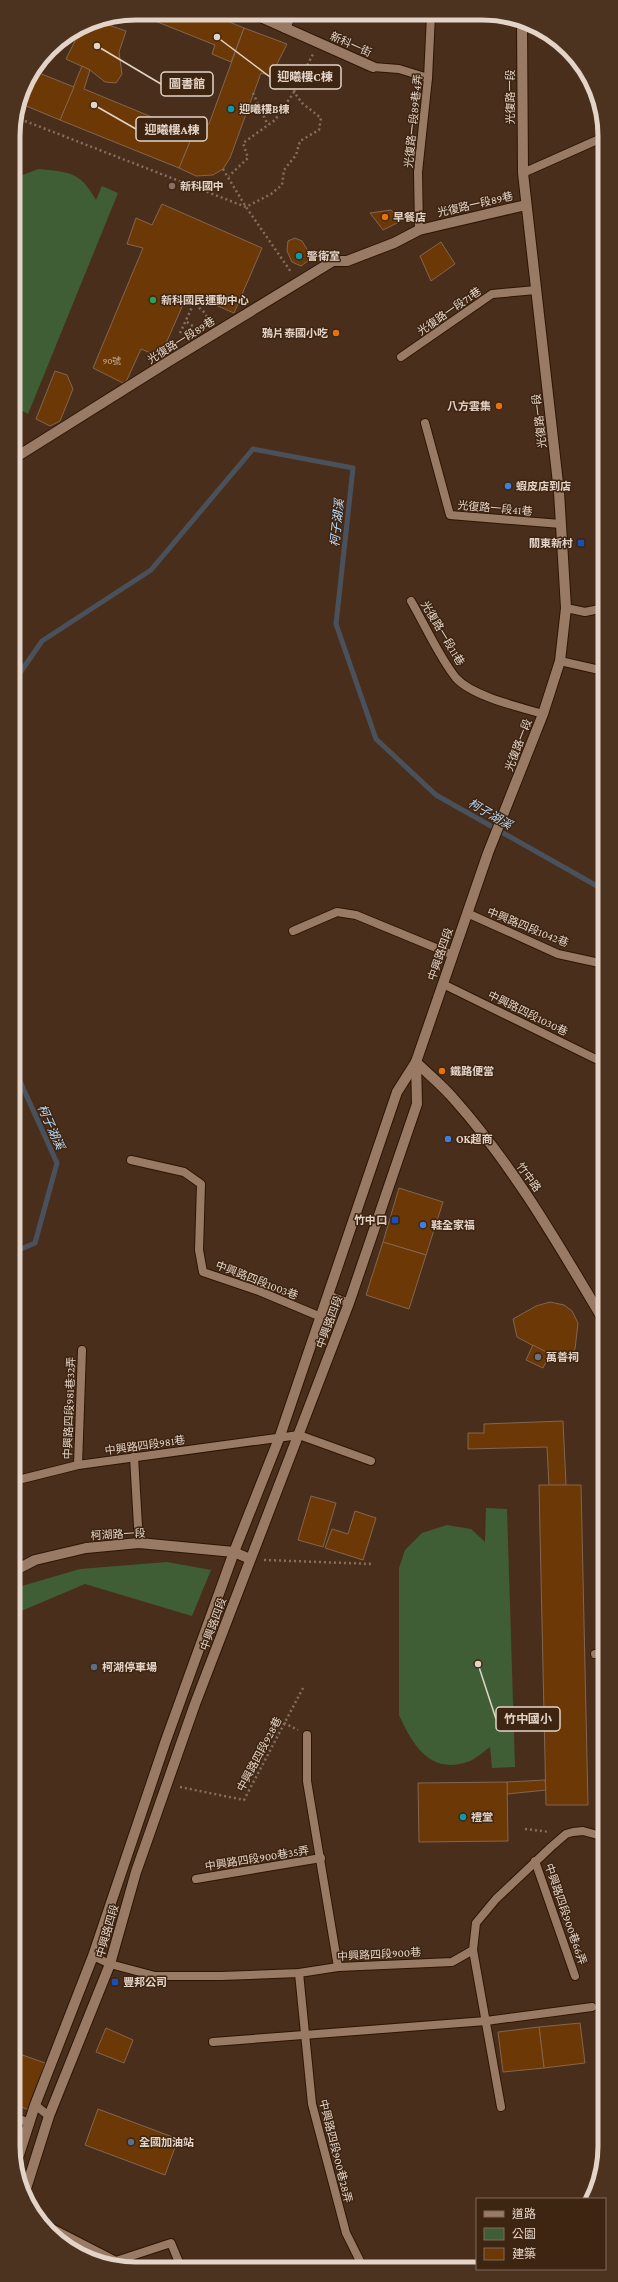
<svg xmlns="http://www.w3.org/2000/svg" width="618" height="2282" font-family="'Crimson Pro','Noto Sans TC',serif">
<rect width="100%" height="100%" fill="#492f1b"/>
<g fill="#3f5e36">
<path d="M38,169C68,172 80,171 96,200L102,186L118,193L28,414L13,406V179Z"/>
<path d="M486,1508L507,1509L515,1767L492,1768L490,1747C484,1751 477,1758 470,1761C430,1776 413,1745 399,1715V1568L405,1550L422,1533L447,1525L471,1529L485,1542Z"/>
<polygon points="167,1562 211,1570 192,1616 85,1584 14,1614 14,1592 22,1586 80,1569"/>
</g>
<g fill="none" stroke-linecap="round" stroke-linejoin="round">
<g stroke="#49525c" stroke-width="5">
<polyline points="13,683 42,641 151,570 253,449 353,468 336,624 376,739 436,795 604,890"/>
<polyline points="14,1068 57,1163 35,1243 14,1252"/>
</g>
</g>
<g fill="#6c3906" stroke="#836550">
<polygon points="135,13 208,13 244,28 231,62 212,54 215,45"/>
<polygon points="112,18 109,25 100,22 101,20"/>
<polygon points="97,21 126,31 119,52 122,74 116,83 105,82 90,70 66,59 75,41 72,33 89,22"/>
<polygon points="244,28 287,44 271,76 261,73 230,158 223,169 213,175 196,176 179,168 193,134 199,126 209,124"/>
<polygon points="82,66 90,70 84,89 193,134 179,168 60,120"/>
<polygon points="34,71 74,87 60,120 19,103 22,88"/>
<polygon points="162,204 262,248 234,313 188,293 160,357 141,349 125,384 93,368 143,248 127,244 136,218 152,225"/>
<polygon points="391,210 401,221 383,230 370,213"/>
<polygon points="295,238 302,241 308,251 309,260 301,266 292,262 287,251 288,241"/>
<polygon points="441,242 455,264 431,281 420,256"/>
<polygon points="55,371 67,375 73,389 60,421 50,426 36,419"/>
<polygon points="399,1188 443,1202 426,1255 383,1242"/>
<polygon points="383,1242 426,1255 409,1309 366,1295"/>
<polygon points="550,1302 564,1305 572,1311 578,1323 575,1349 565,1363 517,1337 513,1319 536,1306"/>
<polygon points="533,1345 550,1354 543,1368 526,1360"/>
<polygon points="563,1421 566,1485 549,1486 547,1447 468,1449 468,1433 484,1433 484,1424"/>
<polygon points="539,1485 581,1485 588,1805 546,1805"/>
<polygon points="311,1496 336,1503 323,1547 298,1540"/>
<polygon points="355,1511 376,1518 363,1560 325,1548 332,1529 348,1534"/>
<polygon points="545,1780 546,1790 507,1794 507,1782"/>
<polygon points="507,1782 508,1841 419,1842 418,1783"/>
<polygon points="580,2023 585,2063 544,2068 539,2027"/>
<polygon points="539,2027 544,2068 503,2072 498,2032"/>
<polygon points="106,2028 133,2040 124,2063 96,2052"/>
<polygon points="600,2040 605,2040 605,2105 603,2106"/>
<polygon points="14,2052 45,2063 29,2110 14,2104"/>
<polygon points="98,2109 178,2139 165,2175 85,2145"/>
</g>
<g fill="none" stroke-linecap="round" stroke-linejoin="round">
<g stroke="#2e1603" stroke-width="10">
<g id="service">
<polyline points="373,67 399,69 428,78"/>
<polyline points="523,173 604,137"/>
<polyline points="419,230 418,172 428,78 431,15"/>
<polyline points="401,357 492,294 536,290"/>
<polyline points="425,423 450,515 561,524"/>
<path d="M411,601C425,625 439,657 456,678C472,696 519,707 543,714"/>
<polyline points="566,608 585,612 604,608"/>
<polyline points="560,661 604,671"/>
<polyline points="467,913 558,954 604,964"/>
<polyline points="293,931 337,912 356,915 453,955"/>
<polyline points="443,984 604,1063"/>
<polyline points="131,1160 184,1172 201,1184 199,1250 203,1272 259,1291 321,1317"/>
<polyline points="328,1295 349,1303"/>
<polyline points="134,1457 139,1543"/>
<polyline points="78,1465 82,1350"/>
<polyline points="14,1481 78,1465 299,1435 371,1461"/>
<polyline points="595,1654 605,1653"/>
<polyline points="307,1735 307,1781 338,1967"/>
<polyline points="535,1861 575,1976"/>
<polyline points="196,1879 321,1858"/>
<polyline points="473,1950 501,2107"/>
<polyline points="93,1956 110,1964 155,1976 221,1976 299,1973 338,1967 452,1962 473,1950 476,1923 496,1899 551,1847 566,1834 573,1832 583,1831 605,1837"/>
<polyline points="299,1973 312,2104 346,2233 363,2267"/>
<polyline points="604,2008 605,2008"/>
<polyline points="213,2042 486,2021 592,2007"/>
<polyline points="35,2105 49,2116"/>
<polyline points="14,2117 30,2123"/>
<polyline points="40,2222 116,2261 171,2243 181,2267"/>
</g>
</g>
<g stroke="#2e1603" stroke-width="12">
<g id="minor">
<polyline points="254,14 373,67"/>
<polyline points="285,28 291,14"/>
<polyline points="13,459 166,363 333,261 347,261 394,243 419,230 526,205"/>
<polyline points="14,1571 35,1560 86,1548 139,1543 234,1552 250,1559"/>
</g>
</g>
<g stroke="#2e1603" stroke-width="12">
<path id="tertiary" d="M416,1062C428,1074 442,1085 453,1098C513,1165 558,1244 604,1321"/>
</g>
<g stroke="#2e1603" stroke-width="12">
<g id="secondary">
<polyline points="15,2167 35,2105 93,1956 165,1743 234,1552 280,1436 397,1092 416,1062 488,853 543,714 560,661 566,608 559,492 523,173 522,21"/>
<polyline points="24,2195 49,2116 110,1964 136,1872 195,1704 349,1303 417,1104 416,1062"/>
</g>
</g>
<g stroke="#856f5e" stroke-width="2.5" stroke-dasharray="2 3" stroke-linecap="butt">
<polyline points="294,92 313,54"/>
<polyline points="253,93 268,125"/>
<polyline points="25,121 246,207 271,194 282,185 284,170 296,155 300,141 319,130 321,118 302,103 294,92 275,120 243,143 248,158 229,176"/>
<polyline points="223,169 246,207 291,272"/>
<polyline points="187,322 197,329"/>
<polyline points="180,333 194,303 205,313 210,322"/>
<polyline points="264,1560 373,1564"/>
<polyline points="284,1723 298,1730"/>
<polyline points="180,1787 244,1800 303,1688"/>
<polyline points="525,1829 550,1832"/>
</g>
<use href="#service" stroke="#997b65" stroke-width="8"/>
<use href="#minor" stroke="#997b65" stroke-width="10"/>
<use href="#tertiary" stroke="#997b65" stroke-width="10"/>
<use href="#secondary" stroke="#997b65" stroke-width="10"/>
</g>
<g fill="#0f9aa8" stroke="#3e2511" stroke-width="1.5">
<circle cx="231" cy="109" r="4"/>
<circle cx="299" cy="256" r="4"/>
<circle cx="463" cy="1817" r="4"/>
</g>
<circle fill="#8d6e63" stroke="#3e2511" stroke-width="1.5" cx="172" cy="186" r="4"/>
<g fill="#e8710a" stroke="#3e2511" stroke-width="1.5">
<circle cx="385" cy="217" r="4"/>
<circle cx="336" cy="333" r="4"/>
<circle cx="499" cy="406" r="4"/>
<circle cx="442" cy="1071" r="4"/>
</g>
<circle fill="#2e9e5b" stroke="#3e2511" stroke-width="1.5" cx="153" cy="300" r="4"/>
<g fill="#3f7fe0" stroke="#3e2511" stroke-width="1.5">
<circle cx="508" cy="486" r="4"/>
<circle cx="448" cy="1139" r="4"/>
<circle cx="423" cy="1225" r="4"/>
</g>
<g fill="#1a4fb4" stroke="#3e2511" stroke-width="1.5">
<rect x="577" y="539" width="8" height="8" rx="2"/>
<rect x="391" y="1216" width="8" height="8" rx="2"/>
<rect x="111" y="1978" width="8" height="8" rx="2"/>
</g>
<circle fill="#6b7280" stroke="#3e2511" stroke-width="1.5" cx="538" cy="1357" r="4"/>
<g fill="#5c6f8a" stroke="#3e2511" stroke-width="1.5">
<circle cx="94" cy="1667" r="4"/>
<circle cx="131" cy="2142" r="4"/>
</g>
<g text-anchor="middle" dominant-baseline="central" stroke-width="3" stroke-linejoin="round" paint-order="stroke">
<g font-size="9" fill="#c6ad98">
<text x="112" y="361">90號</text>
</g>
<g font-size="11" fill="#e4d4c8" stroke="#3e2511">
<text transform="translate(351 44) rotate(24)">新科一街</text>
<text transform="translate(510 97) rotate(-90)">光復路一段</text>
<text transform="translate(413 121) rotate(-84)">光復路一段89巷4弄</text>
<text transform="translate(475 204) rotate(-13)">光復路一段89巷</text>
<text transform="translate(449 311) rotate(-35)">光復路一段71巷</text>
<text transform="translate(181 340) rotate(-32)">光復路一段89巷</text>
<text transform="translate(539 421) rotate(-97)">光復路一段</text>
<text transform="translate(495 508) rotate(5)">光復路一段41巷</text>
<text transform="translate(443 633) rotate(59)">光復路一段11巷</text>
<text transform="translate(518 745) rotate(-69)">光復路一段</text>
<text transform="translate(528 927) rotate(22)">中興路四段1042巷</text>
<text transform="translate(440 954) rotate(-71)">中興路四段</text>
<text transform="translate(528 1013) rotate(26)">中興路四段1030巷</text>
<text transform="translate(529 1177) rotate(54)">竹中路</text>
<text transform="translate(257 1280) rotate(21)">中興路四段1003巷</text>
<text transform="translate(329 1322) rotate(-70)">中興路四段</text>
<text transform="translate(69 1408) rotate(-88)">中興路四段981巷32弄</text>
<text transform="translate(145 1445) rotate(-8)">中興路四段981巷</text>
<text transform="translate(118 1534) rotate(-3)">柯湖路一段</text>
<text transform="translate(213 1624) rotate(-70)">中興路四段</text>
<text transform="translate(259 1754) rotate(-62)">中興路四段928巷</text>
<text transform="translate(257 1858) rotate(-9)">中興路四段900巷35弄</text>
<text transform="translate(566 1914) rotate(71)">中興路四段900巷66弄</text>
<text transform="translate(107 1931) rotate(-74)">中興路四段</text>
<text transform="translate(379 1954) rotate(-3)">中興路四段900巷</text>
<text transform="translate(336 2151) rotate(76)">中興路四段900巷28弄</text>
</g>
<g font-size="11" font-weight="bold" fill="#e4d4c8" stroke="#3e2511" text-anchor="start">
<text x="239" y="109">迎曦樓B棟</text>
<text x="180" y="186">新科國中</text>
<text x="393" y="217">早餐店</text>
<text x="307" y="256">警衛室</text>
<text x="161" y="300">新科國民運動中心</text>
<text x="328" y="333" text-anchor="end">鴉片泰國小吃</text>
<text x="491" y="406" text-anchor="end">八方雲集</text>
<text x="516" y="486">蝦皮店到店</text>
<text x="573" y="543" text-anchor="end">關東新村</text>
<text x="450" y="1071">鐵路便當</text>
<text x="456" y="1139">OK超商</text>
<text x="387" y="1220" text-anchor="end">竹中口</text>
<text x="431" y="1225">鞋全家福</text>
<text x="546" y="1357">萬善祠</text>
<text x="102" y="1667">柯湖停車場</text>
<text x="471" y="1817">禮堂</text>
<text x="123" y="1982">豐邦公司</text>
<text x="139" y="2142">全國加油站</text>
</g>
<g font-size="12" font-style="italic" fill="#bcddff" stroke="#3e2511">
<text transform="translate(337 523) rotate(-84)">柯子湖溪</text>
<text transform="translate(490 814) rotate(30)">柯子湖溪</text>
<text transform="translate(51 1127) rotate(66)">柯子湖溪</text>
</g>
</g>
<path d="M0 0H618V2282H0ZM136 20H482A116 116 0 0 1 598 136V2146A116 116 0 0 1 482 2262H136A116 116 0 0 1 20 2146V136A116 116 0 0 1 136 20Z" fill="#4b3320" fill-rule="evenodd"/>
<path fill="none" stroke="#e4d4c8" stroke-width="5" d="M136 20H482A116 116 0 0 1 598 136V2146A116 116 0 0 1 482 2262H136A116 116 0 0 1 20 2146V136A116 116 0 0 1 136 20Z"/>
<path fill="none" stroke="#e4d4c8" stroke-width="1.5" d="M217 37L270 77M97 46L161 84M94 105L136 129M478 1664L496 1719"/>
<g fill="#e4d4c8" stroke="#3e2511" stroke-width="1.5">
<circle cx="217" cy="37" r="4"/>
<circle cx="97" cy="46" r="4"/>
<circle cx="94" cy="105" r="4"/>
<circle cx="478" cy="1664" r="4"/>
</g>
<g fill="#3e2511" stroke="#e4d4c8" stroke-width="1.5">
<rect x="270" y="65" width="71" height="24" rx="4"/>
<rect x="161" y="72" width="52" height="24" rx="4"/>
<rect x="136" y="117" width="71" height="24" rx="4"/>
<rect x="496" y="1707" width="64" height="24" rx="4"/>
</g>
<g font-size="12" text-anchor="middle" font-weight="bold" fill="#e4d4c8">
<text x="305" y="81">迎曦樓C棟</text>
<text x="187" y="88">圖書館</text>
<text x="172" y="134">迎曦樓A棟</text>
<text x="528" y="1723">竹中國小</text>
</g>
<rect x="476" y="2198" width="130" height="72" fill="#3e2511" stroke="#806b5a"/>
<rect x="484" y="2211" width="20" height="6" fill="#997b65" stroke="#806b5a"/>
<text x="512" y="2218" font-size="12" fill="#e4d4c8">道路</text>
<rect x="484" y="2228" width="20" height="12" fill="#3f5e36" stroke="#806b5a"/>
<text x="512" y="2238" font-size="12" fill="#e4d4c8">公園</text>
<rect x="484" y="2248" width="20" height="12" fill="#6c3906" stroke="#806b5a"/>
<text x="512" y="2258" font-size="12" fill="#e4d4c8">建築</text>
</svg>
